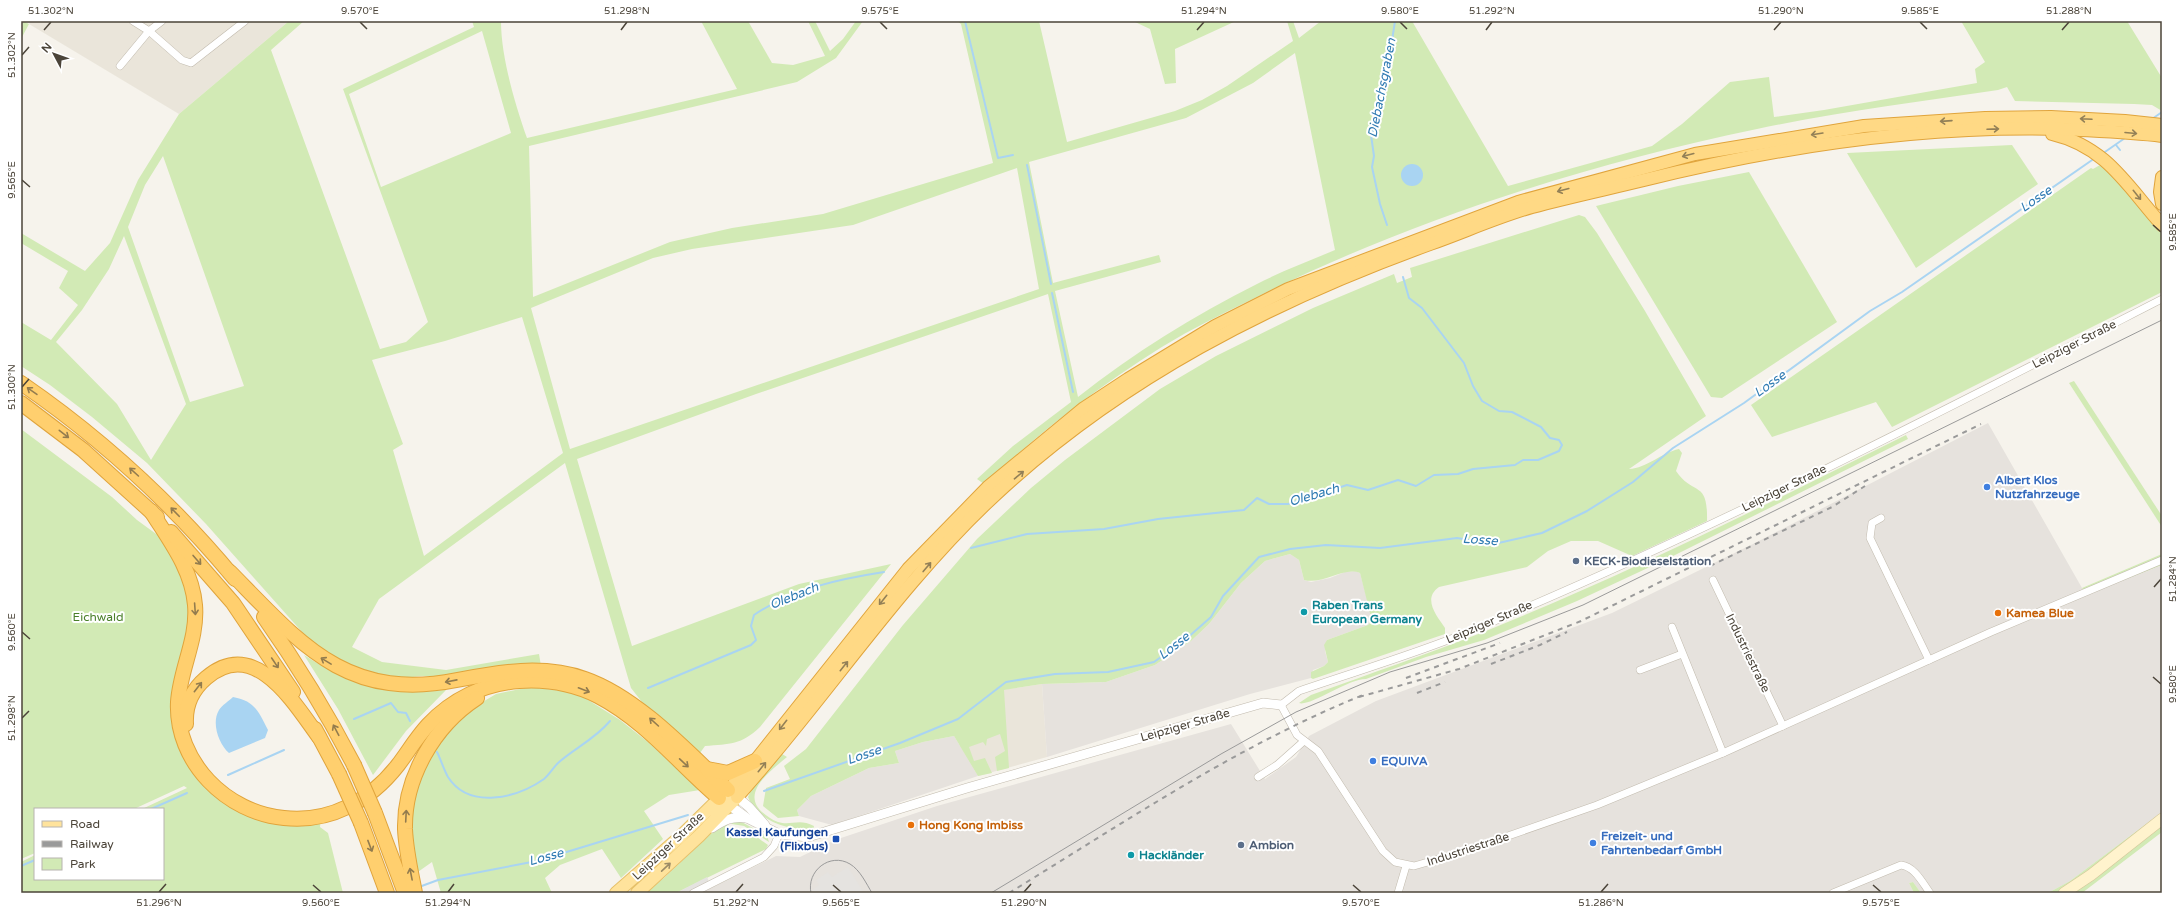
<svg xmlns="http://www.w3.org/2000/svg" width="2183" height="914" font-family="'Varela Round',sans-serif">
<rect width="100%" height="100%" fill="#f6f3ec"/>
<g fill="#eae5da">
<polygon points="31,21 289,21 179,114 29,24"/>
<polygon points="1042,684 1047,757 978,776 959,746 1002,690"/>
</g>
<g fill="#e6e2dd">
<polygon points="1988,423 2086,595 2162,565 2162,812 2070,881 2048,893 1921,893 1913,882 1909,883 1914,893 701,893 776,856 800,857 835,840 937,806 1231,724 1265,779 1296,757 1309,736 1376,701 1612,613 1753,544"/>
<polygon points="1290,554 1299,560 1304,580 1311,582 1330,578 1345,572 1355,571 1360,573 1372,617 1372,621 1368,625 1327,640 1325,651 1328,662 1324,666 1313,670 1311,678 1250,694 1047,757 1042,684 1106,682 1155,665 1191,641 1209,624 1241,583 1265,561"/>
<polygon points="954,736 978,776 832,825 799,816 797,810 811,796 869,768 899,763 895,751 923,742"/>
</g>
<g fill="#d2eab5" fill-rule="evenodd">
<polygon points="23,21 29,24 21,39"/>
<path d="M289,21H304L271,50L380,349L406,342L428,322L343,89L474,27L472,21H501C501,57 515,104 527,138L737,89L701,21H748L772,63L793,65L825,56L808,21H815L830,51L843,39L856,21H863L836,58L797,82L529,146L533,297L670,242L732,228L823,214L993,163L961,24L957,21H1039L1067,142L1175,111L1202,100L1227,86L1293,41L1287,21H1293L1299,38L1321,21H1412L1508,186L1652,146L1682,124L1730,82L1769,77L1774,117L1824,110L1977,83L1975,69L1985,62L1961,21H2127L2162,78V111L2152,105L2134,104L2015,101L2007,87L1998,90C1918,102 1836,112 1757,129C1590,164 1427,215 1273,289C1243,304 1213,318 1184,334C1112,375 1045,428 984,484L977,479L1013,446L1071,402L1048,294L756,394L577,459L632,646L799,584L891,564L760,727C741,745 730,744 705,746L700,753L642,702L631,688L565,463L379,599L352,647L382,662L446,670L539,654L541,666L445,676H421L405,678L379,674L346,664L311,642L206,524L147,463L92,417L50,385L21,366V322L51,340L78,305L59,288L68,271L21,243V233L85,271L110,243L138,180L179,114ZM482,31L511,133L381,187L349,94ZM1295,53L1335,250C1309,261 1282,271 1257,284C1193,316 1134,353 1078,397L1055,291L1161,262L1159,255L1053,283L1029,162L1186,118L1253,83ZM163,156L244,386L190,402L128,227L145,185ZM1017,168L1039,289L570,449L531,308L653,258L692,249L853,225ZM124,236L186,404L151,460L117,404L56,342L82,310L109,269ZM522,317L563,453L424,556L393,450L403,444L372,360L445,341Z"/>
<polygon points="1133,21 1236,21 1175,49 1176,83 1165,84 1150,29"/>
<polygon points="2012,145 2038,184 1916,268 1847,153"/>
<polygon points="2100,165 2118,181 2162,233 2162,292 1892,427 1876,402 1772,437 1751,405 2091,168 2093,169"/>
<polygon points="1749,172 1837,322 1722,398 1711,397 1596,206 1678,186"/>
<path d="M1579,215L1585,217L1597,233L1645,311L1706,416L1629,469C1647,468 1661,453 1679,449L1682,453L1676,471C1694,497 1708,479 1707,521L1632,556L1598,541H1571L1548,551L1527,567L1439,587C1422,599 1437,616 1445,628V634L1313,679L1311,678V672L1324,666L1328,662L1324,645L1327,640L1368,625L1372,621L1360,573C1344,566 1323,585 1304,580L1299,560L1290,554L1265,561L1241,583L1209,624L1191,641L1155,665L1106,682L1042,684L1004,690L1009,768L997,771L995,757L1005,751L1000,734L987,739L986,746L983,742L969,747L974,761L985,758L992,773L978,776L954,736L923,742L895,751L899,763L869,768L811,796L797,810L799,816L778,818L763,806L766,788L790,779L784,766L806,749L903,625L977,539L1031,488L1065,460L1160,389L1216,356L1313,308L1394,274L1397,283L1412,277L1410,268Z"/>
<polygon points="2074,381 2162,516 2162,527 2069,383"/>
<polygon points="21,429 112,497 137,520 163,539 172,551 191,603 180,741 234,804 321,819 320,827 328,833 343,893 21,893 21,862 35,855 35,879 163,879 163,809 142,809 187,788 184,786 134,809 35,809 35,853 21,859"/>
<path d="M1906,435L1908,439L1667,559L1577,601L1484,640L1426,657L1366,679C1347,679 1310,707 1299,703L1311,695C1369,674 1428,654 1486,631C1629,573 1768,504 1906,435Z"/>
<polygon points="2162,554 2162,565 2086,595 2082,588"/>
<path d="M304,655C353,686 388,692 446,690L406,731L373,775L338,709Z"/>
<polygon points="530,687 564,691 585,698 620,720 648,742 700,790 669,795 644,811 663,839 621,878 602,849 560,865 545,878 552,893 441,893 432,862 415,874 410,811 423,769 449,728 476,706 496,694"/>
<path d="M782,754L787,757C772,770 740,792 762,812C767,816 772,820 778,822C791,826 799,818 814,826L813,830C789,830 758,822 748,797L751,790Z"/>
<polygon points="2162,812 2162,832 2082,893 2048,893 2070,881"/>
<polygon points="740,821 767,836 769,842 744,826 732,824 730,822"/>
<path d="M726,822L728,827C748,829 751,833 768,845L766,849L676,893H644L664,878L720,825Z"/>
<polygon points="787,840 803,843 784,851 778,847"/>
<polygon points="1913,882 1921,893 1914,893 1909,883"/>
</g>
<g fill="#e5e3e0">
<polygon points="848,867 864,893 812,893 811,891 819,885 816,880 828,872 832,877"/>
<polygon points="707,877 709,882 688,893 676,893"/>
</g>
<g fill="#a9d4f2">
<circle cx="1412" cy="175" r="11"/>
<path d="M233,697C255,701 258,711 268,730L265,738L229,753C219,744 211,723 219,710C222,705 229,701 233,697Z"/>
</g>
<g fill="none" stroke-linecap="round" stroke-linejoin="round">
<g stroke="#a9d4f2" stroke-width="2">
<polyline points="965,21 998,158 1013,155"/>
<polyline points="2152,119 2162,112"/>
<polyline points="2116,145 2120,150"/>
<polyline points="2102,154 2125,138"/>
<polyline points="1027,165 1051,284"/>
<polyline points="1387,225 1380,204 1372,167 1374,156 1371,135 1380,116 1381,85 1387,73 1395,21"/>
<polyline points="1052,293 1073,392"/>
<polyline points="971,548 1027,534 1104,529 1158,519 1244,510 1257,498 1269,504 1288,504 1347,485 1368,490 1398,480 1416,486 1434,475 1458,474 1473,469 1515,465 1523,460 1538,460 1559,451 1562,445 1559,440 1550,438 1541,427 1512,412 1499,411 1482,401 1473,386 1464,363 1422,308 1409,298 1403,277"/>
<path d="M648,688L751,645L756,640L751,626L754,615C792,589 839,579 884,572"/>
<polyline points="354,719 391,703 398,712 406,713 410,721"/>
<path d="M437,752C441,760 444,770 448,777C469,810 517,798 544,779C549,775 553,768 558,763C575,748 595,739 610,721"/>
<polyline points="228,775 284,750"/>
<polyline points="764,791 900,743 958,719 1006,682 1055,674 1108,672 1154,662 1186,639 1211,617 1223,596 1259,557 1290,549 1326,545 1380,548 1457,538 1494,544 1542,533 1587,511 1633,482 1673,448 1744,403 1870,311 1902,292 2095,158"/>
<polyline points="151,809 187,793"/>
<polyline points="21,866 35,860"/>
<polyline points="419,887 438,880 537,861 688,815"/>
</g>
<g stroke="#c2bbae" stroke-width="8">
<g id="minor">
<polyline points="133,21 149,31 182,60 191,63 245,21"/>
<polyline points="120,66 149,31 162,21"/>
<path d="M2162,299C1933,416 1703,535 1466,633C1412,655 1354,672 1299,691L1281,705L1297,735L1318,751L1383,851L1395,862L1414,866L1459,853L1597,805L1723,753L1991,632L2162,560"/>
<polyline points="1881,518 1872,523 1870,538 1929,660"/>
<polyline points="1713,580 1783,726"/>
<polyline points="1672,627 1723,753"/>
<polyline points="1640,670 1682,654"/>
<polyline points="1258,777 1277,765 1304,741"/>
<polyline points="693,893 764,857 774,846 779,834"/>
<polyline points="1398,893 1406,866"/>
<path d="M1833,893L1901,865C1915,867 1922,882 1930,893"/>
</g>
</g>
<g stroke="#c2bbae" stroke-width="10">
<g id="tertiary">
<polyline points="737,797 749,807 765,825"/>
<polyline points="729,805 747,818 779,834 808,837 967,788 1263,703 1281,705"/>
<path d="M712,828C724,820 732,816 746,818"/>
</g>
</g>
<g stroke="#d6c79b" stroke-width="12">
<polyline id="secondary" points="2064,893 2091,875 2162,819"/>
</g>
<g stroke="#e6c16a" stroke-width="14">
<polyline id="primary" points="616,893 680,837 728,790 737,797 699,836 637,893"/>
</g>
<g stroke="#e0a43c" stroke-width="14">
<g id="trunk">
<path d="M2052,134C2107,147 2127,186 2162,225"/>
<polyline points="2162,177 2160,192 2162,204"/>
<polyline points="728,790 755,761 908,569 988,487 1084,408 1128,379 1215,326 1288,289 1518,202 1695,154 1864,126 1985,118 2051,117 2125,121 2162,125"/>
<path d="M737,797C825,699 898,585 995,495C1121,378 1270,302 1430,244C1464,232 1497,217 1532,207C1569,197 1607,189 1644,180C1781,146 1922,125 2063,129C2096,131 2129,132 2162,136"/>
</g>
</g>
<g stroke="#e0a43c" stroke-width="16">
<g id="motorway">
<path d="M21,383C101,438 173,504 235,579"/>
<polyline points="21,403 83,450 157,517"/>
<path d="M151,511C169,540 192,569 195,605C198,639 180,669 178,702C175,762 227,813 284,818C330,823 370,801 398,765C408,752 416,738 428,725C452,699 484,684 519,681C547,679 574,684 598,696C646,721 679,764 719,798"/>
<polyline points="171,532 233,603 293,692"/>
<path d="M230,572C300,643 346,702 457,680C499,672 543,664 585,679C637,697 688,752 728,790"/>
<path d="M264,617C297,664 327,713 354,765"/>
<path d="M186,724C185,706 192,690 206,678C255,636 294,703 319,737"/>
<polyline points="315,729 339,774"/>
<polyline points="707,769 728,773 755,761"/>
<polyline points="375,813 405,893"/>
<polyline points="361,823 387,893"/>
<path d="M415,893C411,872 406,851 405,829C404,778 434,726 477,698"/>
</g>
</g>
<use href="#minor" stroke="#fff" stroke-width="7"/>
<use href="#tertiary" stroke="#fff" stroke-width="9"/>
<use href="#secondary" stroke="#fff3cd" stroke-width="11"/>
<use href="#primary" stroke="#ffe39c" stroke-width="12"/>
<use href="#trunk" stroke="#ffd985" stroke-width="12"/>
<use href="#motorway" stroke="#ffcf6e" stroke-width="14"/>
<g stroke="#9a9a9a" stroke-width="1">
<path d="M811,893C806,871 830,852 850,864C860,870 866,883 872,893"/>
<polyline points="991,893 1221,754 1296,712 1390,672 1487,643 1583,605 2162,320"/>
</g>
<g stroke="#9a9a9a" stroke-width="2" stroke-dasharray="5 5" stroke-linecap="butt">
<polyline points="1710,566 1832,507 1865,486"/>
<polyline points="1491,664 1540,645 1567,632"/>
<polyline points="1406,678 1500,643"/>
<polyline points="1417,693 1445,682"/>
<polyline points="1359,697 1459,669 1581,621 1981,424"/>
<path d="M1009,893C1125,822 1237,746 1363,695"/>
</g>
<g stroke="#e0a43c" stroke-width="16" stroke-linecap="butt">
<g id="motorway-bridge">
<polyline points="354,765 375,813"/>
<polyline points="339,774 361,823"/>
</g>
</g>
<use href="#motorway-bridge" stroke="#ffcf6e" stroke-width="14"/>
</g>
<defs><path id="oneway-shaft" d="M-6 0H5M1.5-3L5.5 0L1.5 3" fill="none" stroke-width="1.6" stroke-linecap="round" stroke-linejoin="round"/></defs>
<g stroke="#938057">
<use href="#oneway-shaft" transform="translate(2086 119) rotate(-177)"/>
<use href="#oneway-shaft" transform="translate(1946 121) rotate(176)"/>
<use href="#oneway-shaft" transform="translate(1993 129) rotate(-2)"/>
<use href="#oneway-shaft" transform="translate(2131 133) rotate(5)"/>
<use href="#oneway-shaft" transform="translate(1817 134) rotate(171)"/>
<use href="#oneway-shaft" transform="translate(1688 155) rotate(165)"/>
<use href="#oneway-shaft" transform="translate(1563 190) rotate(165)"/>
<use href="#oneway-shaft" transform="translate(2137 195) rotate(51)"/>
<use href="#oneway-shaft" transform="translate(1019 475) rotate(-40)"/>
<use href="#oneway-shaft" transform="translate(927 567) rotate(-50)"/>
<use href="#oneway-shaft" transform="translate(883 600) rotate(129)"/>
<use href="#oneway-shaft" transform="translate(844 666) rotate(-51)"/>
<use href="#oneway-shaft" transform="translate(783 725) rotate(128)"/>
<use href="#oneway-shaft" transform="translate(762 767) rotate(-51)"/>
</g>
<g stroke="#937c4e">
<use href="#oneway-shaft" transform="translate(32 391) rotate(-145)"/>
<use href="#oneway-shaft" transform="translate(64 434) rotate(38)"/>
<use href="#oneway-shaft" transform="translate(134 472) rotate(-138)"/>
<use href="#oneway-shaft" transform="translate(175 512) rotate(-134)"/>
<use href="#oneway-shaft" transform="translate(197 560) rotate(49)"/>
<use href="#oneway-shaft" transform="translate(195 609) rotate(86)"/>
<use href="#oneway-shaft" transform="translate(326 661) rotate(-149)"/>
<use href="#oneway-shaft" transform="translate(275 663) rotate(56)"/>
<use href="#oneway-shaft" transform="translate(451 681) rotate(169)"/>
<use href="#oneway-shaft" transform="translate(198 687) rotate(-52)"/>
<use href="#oneway-shaft" transform="translate(584 690) rotate(21)"/>
<use href="#oneway-shaft" transform="translate(654 722) rotate(-138)"/>
<use href="#oneway-shaft" transform="translate(336 730) rotate(-118)"/>
<use href="#oneway-shaft" transform="translate(684 763) rotate(43)"/>
<use href="#oneway-shaft" transform="translate(406 816) rotate(-87)"/>
<use href="#oneway-shaft" transform="translate(370 846) rotate(69)"/>
<use href="#oneway-shaft" transform="translate(411 874) rotate(-101)"/>
</g>
<use stroke="#9c8c66" href="#oneway-shaft" transform="translate(666 867) rotate(-43)"/>
<path fill="none" stroke="#4b4439" stroke-width="1.5" d="M360,22L367,29M880,22L887,29M1400,22L1407,29M1920,22L1927,29M44,30L51,22M621,30L627,22M1197,30L1204,22M1486,30L1492,22M1774,30L1781,22M2062,30L2069,22M22,55L29,47M22,180L30,187M2153,225L2161,232M22,387L29,379M2154,587L2161,579M22,632L30,639M2153,677L2161,684M22,718L29,711M313,885L321,892M833,885L841,892M1353,885L1361,892M1873,885L1881,892M159,892L166,884M448,892L454,884M736,892L743,884M1024,892L1031,884M1601,892L1608,884"/>
<g fill="#3f7fe0" stroke="#fff" stroke-width="1.5">
<circle cx="1987" cy="487" r="4"/>
<circle cx="1373" cy="761" r="4"/>
<circle cx="1593" cy="843" r="4"/>
</g>
<g fill="#5c6f8a" stroke="#fff" stroke-width="1.5">
<circle cx="1576" cy="561" r="4"/>
<circle cx="1241" cy="845" r="4"/>
</g>
<g fill="#0f9aa8" stroke="#fff" stroke-width="1.5">
<circle cx="1304" cy="612" r="4"/>
<circle cx="1131" cy="855" r="4"/>
</g>
<g fill="#e8710a" stroke="#fff" stroke-width="1.5">
<circle cx="1998" cy="613" r="4"/>
<circle cx="911" cy="825" r="4"/>
</g>
<rect fill="#1a4fb4" stroke="#fff" stroke-width="1.5" x="832" y="835" width="8" height="8" rx="2"/>
<g text-anchor="middle" dominant-baseline="central" stroke-width="4" stroke-linejoin="round" paint-order="stroke">
<g font-size="12" fill="#4b4439" stroke="#fff">
<text transform="translate(2074 344) rotate(-27)">Leipziger Straße</text>
<text transform="translate(1784 488) rotate(-26)">Leipziger Straße</text>
<text transform="translate(1489 622) rotate(-23)">Leipziger Straße</text>
<text transform="translate(1748 653) rotate(64)">Industriestraße</text>
<text transform="translate(1185 725) rotate(-16)">Leipziger Straße</text>
<text transform="translate(668 846) rotate(-43)">Leipziger Straße</text>
<text transform="translate(1468 849) rotate(-18)">Industriestraße</text>
</g>
<g font-size="12" font-weight="bold" fill="#366cbe" stroke="#fff" text-anchor="start">
<text x="1995" y="480">Albert Klos<tspan x="1995" dy="14">Nutzfahrzeuge</tspan></text>
<text x="1381" y="761">EQUIVA</text>
<text x="1601" y="836">Freizeit- und<tspan x="1601" dy="14">Fahrtenbedarf GmbH</tspan></text>
</g>
<g font-size="12" font-weight="bold" fill="#4e5e75" stroke="#fff" text-anchor="start">
<text x="1584" y="561">KECK-Biodieselstation</text>
<text x="1249" y="845">Ambion</text>
</g>
<g font-size="12" font-weight="bold" fill="#0d838f" stroke="#fff" text-anchor="start">
<text x="1312" y="605">Raben Trans<tspan x="1312" dy="14">European Germany</tspan></text>
<text x="1139" y="855">Hackländer</text>
</g>
<g font-size="12" font-weight="bold" fill="#c56008" stroke="#fff" text-anchor="start">
<text x="2006" y="613">Kamea Blue</text>
<text x="919" y="825">Hong Kong Imbiss</text>
</g>
<g font-size="12" fill="#4a7f2a" stroke="#fff">
<text x="98" y="617">Eichwald</text>
</g>
<g font-size="12" font-weight="bold" fill="#164399" stroke="#fff" text-anchor="end">
<text x="828" y="832">Kassel Kaufungen<tspan x="828" dy="14">(Flixbus)</tspan></text>
</g>
<g font-size="13" font-style="italic" fill="#2e7ab2" stroke="#fff">
<text transform="translate(1382 88) rotate(-79)">Diebachsgraben</text>
<text transform="translate(2036 199) rotate(-35)">Losse</text>
<text transform="translate(1770 384) rotate(-36)">Losse</text>
<text transform="translate(1314 495) rotate(-16)">Olebach</text>
<text transform="translate(1480 540) rotate(4)">Losse</text>
<text transform="translate(794 596) rotate(-22)">Olebach</text>
<text transform="translate(1174 646) rotate(-38)">Losse</text>
<text transform="translate(864 755) rotate(-19)">Losse</text>
<text transform="translate(546 857) rotate(-15)">Losse</text>
</g>
</g>
<rect width="2183" height="914" fill="none" stroke="#ffffff" stroke-width="44"/>
<rect x="34" y="808" width="130" height="72" fill="#ffffff" stroke="#b7b4b0"/>
<rect x="42" y="821" width="20" height="6" fill="#ffe39c" stroke="#b7b4b0"/>
<text x="70" y="828" font-size="12" fill="#4b4439">Road</text>
<rect x="42" y="841" width="20" height="6" fill="#9a9a9a" stroke="#b7b4b0"/>
<text x="70" y="848" font-size="12" fill="#4b4439">Railway</text>
<rect x="42" y="858" width="20" height="12" fill="#d2eab5" stroke="#b7b4b0"/>
<text x="70" y="868" font-size="12" fill="#4b4439">Park</text>
<g transform="translate(54 54) rotate(311)" stroke="#ffffff" stroke-width="3" paint-order="stroke">
<path d="M0-3L7 15L0 10L-7 15Z" fill="#4b4439"/>
<text y="-6" font-size="11" font-weight="bold" text-anchor="middle" fill="#4b4439">N</text>
</g>
<rect x="22" y="22" width="2139" height="870" fill="none" stroke="#4b4439" stroke-width="1.5"/>
<g font-size="10" text-anchor="middle" fill="#4b4439">
<text x="51" y="14">51.302°N</text>
<text x="360" y="14">9.570°E</text>
<text x="627" y="14">51.298°N</text>
<text x="880" y="14">9.575°E</text>
<text x="1204" y="14">51.294°N</text>
<text x="1400" y="14">9.580°E</text>
<text x="1492" y="14">51.292°N</text>
<text x="1781" y="14">51.290°N</text>
<text x="1920" y="14">9.585°E</text>
<text x="2069" y="14">51.288°N</text>
<text transform="translate(11 55) rotate(-90)" y="4">51.302°N</text>
<text transform="translate(11 180) rotate(-90)" y="4">9.565°E</text>
<text transform="translate(2172 232) rotate(-90)" y="4">9.585°E</text>
<text transform="translate(11 387) rotate(-90)" y="4">51.300°N</text>
<text transform="translate(2172 579) rotate(-90)" y="4">51.284°N</text>
<text transform="translate(11 632) rotate(-90)" y="4">9.560°E</text>
<text transform="translate(2172 684) rotate(-90)" y="4">9.580°E</text>
<text transform="translate(11 718) rotate(-90)" y="4">51.298°N</text>
<text x="159" y="906">51.296°N</text>
<text x="321" y="906">9.560°E</text>
<text x="448" y="906">51.294°N</text>
<text x="736" y="906">51.292°N</text>
<text x="841" y="906">9.565°E</text>
<text x="1024" y="906">51.290°N</text>
<text x="1361" y="906">9.570°E</text>
<text x="1601" y="906">51.286°N</text>
<text x="1881" y="906">9.575°E</text>
</g>
</svg>
